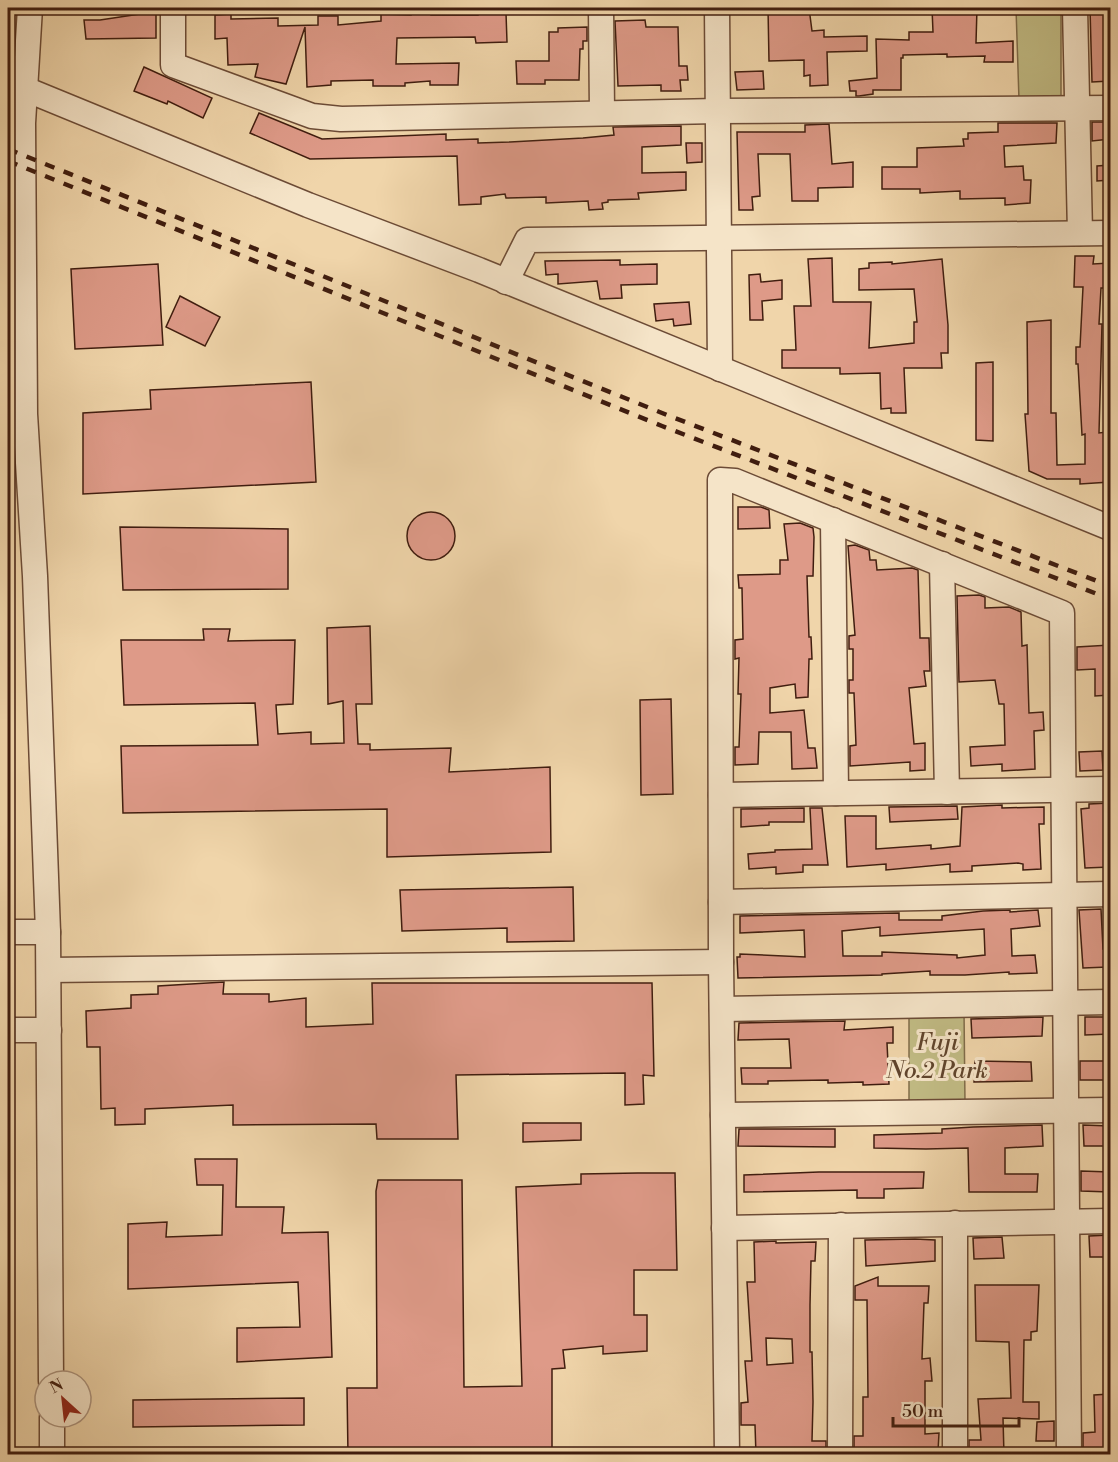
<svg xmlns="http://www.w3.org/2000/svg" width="1118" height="1462" font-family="'Libre Bodoni',serif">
<rect width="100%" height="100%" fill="#f0d5aa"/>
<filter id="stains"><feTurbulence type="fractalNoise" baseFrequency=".00333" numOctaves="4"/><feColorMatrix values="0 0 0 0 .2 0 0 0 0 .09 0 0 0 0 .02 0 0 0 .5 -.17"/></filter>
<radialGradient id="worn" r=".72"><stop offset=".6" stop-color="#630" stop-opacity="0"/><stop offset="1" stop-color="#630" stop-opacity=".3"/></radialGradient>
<g fill="#c1bb84" stroke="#806c4a" stroke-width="1.5">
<polygon points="1016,8 1061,8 1061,98 1019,100"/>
<polygon points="964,1010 965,1103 909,1104 909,1011"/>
</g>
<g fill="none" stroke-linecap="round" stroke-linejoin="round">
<polyline stroke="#767a6e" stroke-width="5" points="8,1249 12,1454"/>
</g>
<g fill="#de9a88" stroke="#401d0f" stroke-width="1.5" fill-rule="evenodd">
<polygon points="768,8 809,8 812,31 824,30 824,37 867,36 867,51 827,52 828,85 810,86 810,75 804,76 804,60 769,61"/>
<polygon points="932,8 977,8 976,43 1013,41 1013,62 984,62 985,56 947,57 947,54 903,55 903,58 901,58 901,90 873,90 873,94 859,96 856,96 856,91 850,91 849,81 877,78 876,39 909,40 909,32 933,32"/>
<polygon points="1090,8 1110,8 1110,81 1092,82"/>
<polygon points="431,12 431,15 478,15 478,13 506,13 507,42 476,43 475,37 397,38 396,64 459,63 458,85 430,85 430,81 405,83 405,86 373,86 373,80 331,81 331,85 307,87 305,27 286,84 255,77 258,64 228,65 227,38 215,39 215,15 231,14 231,19 278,18 278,26 318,25 318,16 338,16 338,25 381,21 381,14 411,15 411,13"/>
<polygon points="140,14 156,14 156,38 86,39 84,20 100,20"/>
<polygon points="645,20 646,27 678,27 679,66 687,66 688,80 680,80 681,91 661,91 661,85 618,86 615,21"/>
<polygon points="587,27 587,41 583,41 583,49 580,49 579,80 545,80 545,84 517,84 516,61 549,61 549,32 558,32 558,28"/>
<polygon points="144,67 212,98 203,118 168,101 167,104 134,91"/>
<polygon points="763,71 764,89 737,90 735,72"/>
<polygon points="259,113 322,139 446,134 446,140 478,139 478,143 510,142 583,138 614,135 613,127 681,126 681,145 642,147 642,173 686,172 686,190 638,193 639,199 608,200 608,202 602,203 603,209 589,210 588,201 546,203 546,197 506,198 505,194 481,197 481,204 459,205 457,156 310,159 250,133"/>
<polygon points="1092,122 1110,122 1110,139 1092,141"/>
<polygon points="998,123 1057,123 1056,143 1004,146 1005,167 1023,166 1024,180 1031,180 1030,203 1005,205 1005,198 960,199 960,191 920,193 920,189 882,189 882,167 917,167 917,148 964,146 963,139 968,139 968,133 998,132"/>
<polygon points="829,124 832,164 853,162 853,187 818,188 818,201 792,201 790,154 758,154 760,196 752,197 753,210 739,210 737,132 805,132 805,125"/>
<polygon points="686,143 702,143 702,162 687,163"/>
<polygon points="1110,165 1110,180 1097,181 1097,166"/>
<polygon points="1075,256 1094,256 1093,264 1110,263 1110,288 1101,288 1099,324 1102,324 1099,433 1107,432 1110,482 1080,484 1080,479 1047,479 1029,471 1025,414 1028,414 1027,322 1051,320 1051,413 1056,413 1057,465 1085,464 1085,434 1082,435 1078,364 1076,364 1076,347 1080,347 1083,287 1074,287"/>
<polygon points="832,258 833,302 871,302 869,348 914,343 914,322 917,322 914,289 859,290 859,269 869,268 869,263 892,262 892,264 942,259 948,325 948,353 941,353 942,368 904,368 906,413 891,413 891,408 881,409 880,373 840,374 840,368 782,368 782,350 796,350 794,306 811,306 808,259"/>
<polygon points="620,260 620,265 657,264 657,284 621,285 622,298 600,299 597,281 558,284 558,274 546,275 545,261"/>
<polygon points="158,264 163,345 75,349 71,269"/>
<polygon points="760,274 761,282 782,280 782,299 762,301 763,320 750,320 749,275"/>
<polygon points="180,296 220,317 205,346 166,327"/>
<polygon points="689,302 691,324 674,326 673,319 656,321 654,304"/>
<polygon points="993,362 993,441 976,440 976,363"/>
<polygon points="311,382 316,482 83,494 83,413 151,409 150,390"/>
<polygon points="738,507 761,507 769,510 770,528 738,529"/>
<circle cx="431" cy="536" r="24"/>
<polygon points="800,523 813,528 814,537 813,576 807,576 809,637 811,637 812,659 809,659 808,697 796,698 795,684 770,688 770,713 804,710 808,748 815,748 817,768 792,769 791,732 759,732 758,764 735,765 735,747 739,747 741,694 738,694 739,658 735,659 735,640 743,639 742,588 739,588 738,575 780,574 780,560 788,560 784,524"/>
<polygon points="120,527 288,529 288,589 123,590"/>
<polygon points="855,545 869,550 870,560 876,560 877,570 912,568 918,570 920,638 929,638 930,671 924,671 926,686 909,688 914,744 925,743 925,770 910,771 910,762 850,766 850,746 856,745 854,693 849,693 849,680 853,680 853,649 849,649 849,636 855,635 848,546"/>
<polygon points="979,595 985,597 985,608 1009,607 1021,612 1022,646 1027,645 1029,713 1043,712 1044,730 1034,731 1035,769 1002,771 1002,764 971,766 970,747 1005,745 1004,704 999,704 995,680 959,682 957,596"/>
<polygon points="370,626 372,704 356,704 358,744 370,744 370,750 451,748 449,772 550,767 551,852 387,857 387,809 123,813 121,746 258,745 255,703 124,705 121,640 204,640 203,629 230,629 228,641 295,640 293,704 276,705 278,734 311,732 311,744 344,743 343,701 328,704 327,628"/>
<polygon points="1110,645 1110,695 1095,696 1095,669 1077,670 1077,647"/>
<polygon points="671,699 673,794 641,795 640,700"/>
<polygon points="1102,751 1103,770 1080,771 1079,752"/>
<polygon points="1110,803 1110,867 1085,868 1081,809 1089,808 1089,804"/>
<polygon points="1002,805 1002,808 1044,807 1044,824 1039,824 1041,869 1023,870 1023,864 1018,863 972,866 972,871 950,872 950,864 886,870 886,864 847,867 845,816 876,816 876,849 931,845 931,849 960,846 962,807"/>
<polygon points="957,806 958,819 890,822 889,807"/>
<polygon points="804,808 804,822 769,822 769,825 741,827 741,809"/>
<polygon points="810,808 822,808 828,865 803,865 803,872 776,874 776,867 749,869 748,854 775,852 775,850 812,849"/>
<polygon points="573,887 574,941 507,942 507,928 402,931 400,890"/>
<polygon points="1101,909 1103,949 1106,949 1108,967 1083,968 1079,910"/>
<path d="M1010,910V912L1038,910L1040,926L1011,929L1012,956L1035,955L1037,973L1009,974V972L965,975H930V971L882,974V975L738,978L737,957H740V954L805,957L804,930L740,933V916L899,913V920H942V916L983,911ZM880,927V936L984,929L985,955L957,958V955L882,952V956H843L842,931Z"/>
<polygon points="224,982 223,994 269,994 269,1002 306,998 306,1027 373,1024 372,983 652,983 654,1076 643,1075 644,1104 625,1105 625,1073 456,1075 458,1139 377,1139 376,1124 233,1125 233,1105 145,1109 145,1124 115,1125 115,1108 101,1109 100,1047 87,1047 86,1011 131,1008 131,995 158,994 158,986"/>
<polygon points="1043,1017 1042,1036 972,1038 971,1019"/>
<polygon points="1085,1017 1110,1017 1110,1034 1085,1035"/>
<polygon points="845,1021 844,1030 893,1027 893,1043 887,1043 889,1084 863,1085 863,1082 828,1083 828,1080 768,1081 768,1084 742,1084 741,1068 791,1068 789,1039 738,1040 739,1023"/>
<polygon points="975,1061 1031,1062 1032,1081 974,1082"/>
<rect x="1080" y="1061" width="30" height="19"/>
<polygon points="523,1123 581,1123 581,1140 523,1142"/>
<polygon points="1042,1125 1043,1146 1005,1148 1005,1174 1038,1174 1037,1192 969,1192 968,1148 926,1149 874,1148 874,1135 942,1133 942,1129 973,1127"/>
<polygon points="1083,1125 1110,1126 1110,1146 1084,1146"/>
<polygon points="739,1129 835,1129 835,1147 738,1146"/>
<polygon points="195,1159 237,1159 236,1207 284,1207 282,1233 328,1232 332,1357 237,1362 237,1328 300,1327 298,1282 128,1289 128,1224 167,1222 166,1237 222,1235 223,1185 197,1185"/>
<polygon points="1081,1171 1110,1172 1110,1192 1081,1191"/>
<polygon points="819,1172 924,1172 923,1188 884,1189 884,1198 857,1198 857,1190 744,1192 744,1175"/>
<polygon points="638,1173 675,1173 677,1270 634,1270 634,1315 647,1315 647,1351 603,1354 603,1346 563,1350 565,1368 552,1369 552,1455 348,1455 347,1388 377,1388 376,1191 378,1180 462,1180 464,1387 522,1386 516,1187 581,1184 581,1174"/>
<polygon points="1110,1235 1110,1257 1090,1257 1089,1236"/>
<polygon points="1002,1237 1004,1258 974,1259 973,1238"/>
<polygon points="915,1239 935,1240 935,1261 866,1266 865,1240"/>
<path d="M776,1241V1243L816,1242L815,1261H811L810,1305V1352H812L813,1402L812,1441H826V1455H756L755,1425H741V1403L748,1402L745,1361H752L747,1282H755L754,1242ZM766,1338L792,1339L793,1363L767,1365Z"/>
<polygon points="878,1277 878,1286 929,1286 928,1303 924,1303 922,1359 930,1358 932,1381 925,1381 925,1434 939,1433 938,1451 921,1452 921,1455 854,1455 854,1436 863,1436 863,1397 868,1397 867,1300 855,1300 855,1286"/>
<polygon points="975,1285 1039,1285 1037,1331 1031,1332 1031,1340 1024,1340 1023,1402 1039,1402 1039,1419 1003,1418 1004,1455 969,1455 969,1440 981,1440 978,1399 1011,1398 1009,1342 976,1341"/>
<polygon points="1110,1394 1110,1455 1083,1455 1083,1433 1095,1432 1094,1395"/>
<polygon points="304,1398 304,1425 133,1427 133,1400"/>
<polygon points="1054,1421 1054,1441 1036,1441 1037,1422"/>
</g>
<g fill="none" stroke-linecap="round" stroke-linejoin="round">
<g stroke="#6c4b36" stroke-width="27">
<g id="minor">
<polyline points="30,8 23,123 25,414 35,576 48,932 51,1381"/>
<polyline points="173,8 173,65 312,116 341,119 717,111 1110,108"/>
<polyline points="601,8 602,113"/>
<polyline points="717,8 720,369"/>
<polyline points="1075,8 1080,233"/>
<polyline points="8,82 308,205 479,270 1110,528"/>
<polyline points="506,282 527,240 1110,233"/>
<polyline points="833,520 836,793"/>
<polyline points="942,564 947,792"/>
<polyline points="721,795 1110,789"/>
<polyline points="721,902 1110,894"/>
<polyline points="8,932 48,932"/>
<polyline points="49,970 721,962"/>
<polyline points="722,1009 1110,1002"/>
<polyline points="8,1030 49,1030"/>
<polyline points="723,1115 1110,1110"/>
<polyline points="955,1223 955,1454"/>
<polyline points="724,1228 1110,1221"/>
<polyline points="52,1417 52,1454"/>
<polyline points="727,1454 721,962 720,480 735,481 1062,613 1069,1454"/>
<polyline points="840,1454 841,1225"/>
</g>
</g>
<use href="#minor" stroke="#f5e4c8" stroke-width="24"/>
<g stroke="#401d0f" stroke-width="4.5" stroke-dasharray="10 10" stroke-linecap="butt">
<polyline points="8,149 667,415 1110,586"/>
<polyline points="8,161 662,426 1110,599"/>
</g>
</g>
<g text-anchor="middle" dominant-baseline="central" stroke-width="6" stroke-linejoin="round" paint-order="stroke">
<g font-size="24" font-style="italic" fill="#60442c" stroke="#f5e4c8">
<text x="937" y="1043">Fuji<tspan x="937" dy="28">No.2 Park</tspan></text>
</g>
</g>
<rect width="1118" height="1462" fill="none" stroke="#f0d5aa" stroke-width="30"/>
<rect x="9" y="9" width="1100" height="1444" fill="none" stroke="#401d0f" stroke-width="3"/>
<rect x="15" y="15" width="1088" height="1432" fill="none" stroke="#401d0f" stroke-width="1.5"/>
<g transform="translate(63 1399) rotate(333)"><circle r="28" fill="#f5e4c8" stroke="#ad947e" stroke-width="1.5"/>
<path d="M0-4.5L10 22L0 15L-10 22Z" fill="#8f2418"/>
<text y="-9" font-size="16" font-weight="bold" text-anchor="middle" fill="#401d0f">N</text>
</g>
<path d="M893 1417v9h126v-9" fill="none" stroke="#401d0f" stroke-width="3"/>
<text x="902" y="1417" font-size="18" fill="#401d0f" stroke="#f5e4c8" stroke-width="4.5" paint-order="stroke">50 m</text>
<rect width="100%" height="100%" filter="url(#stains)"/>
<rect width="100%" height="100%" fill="url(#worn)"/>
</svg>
